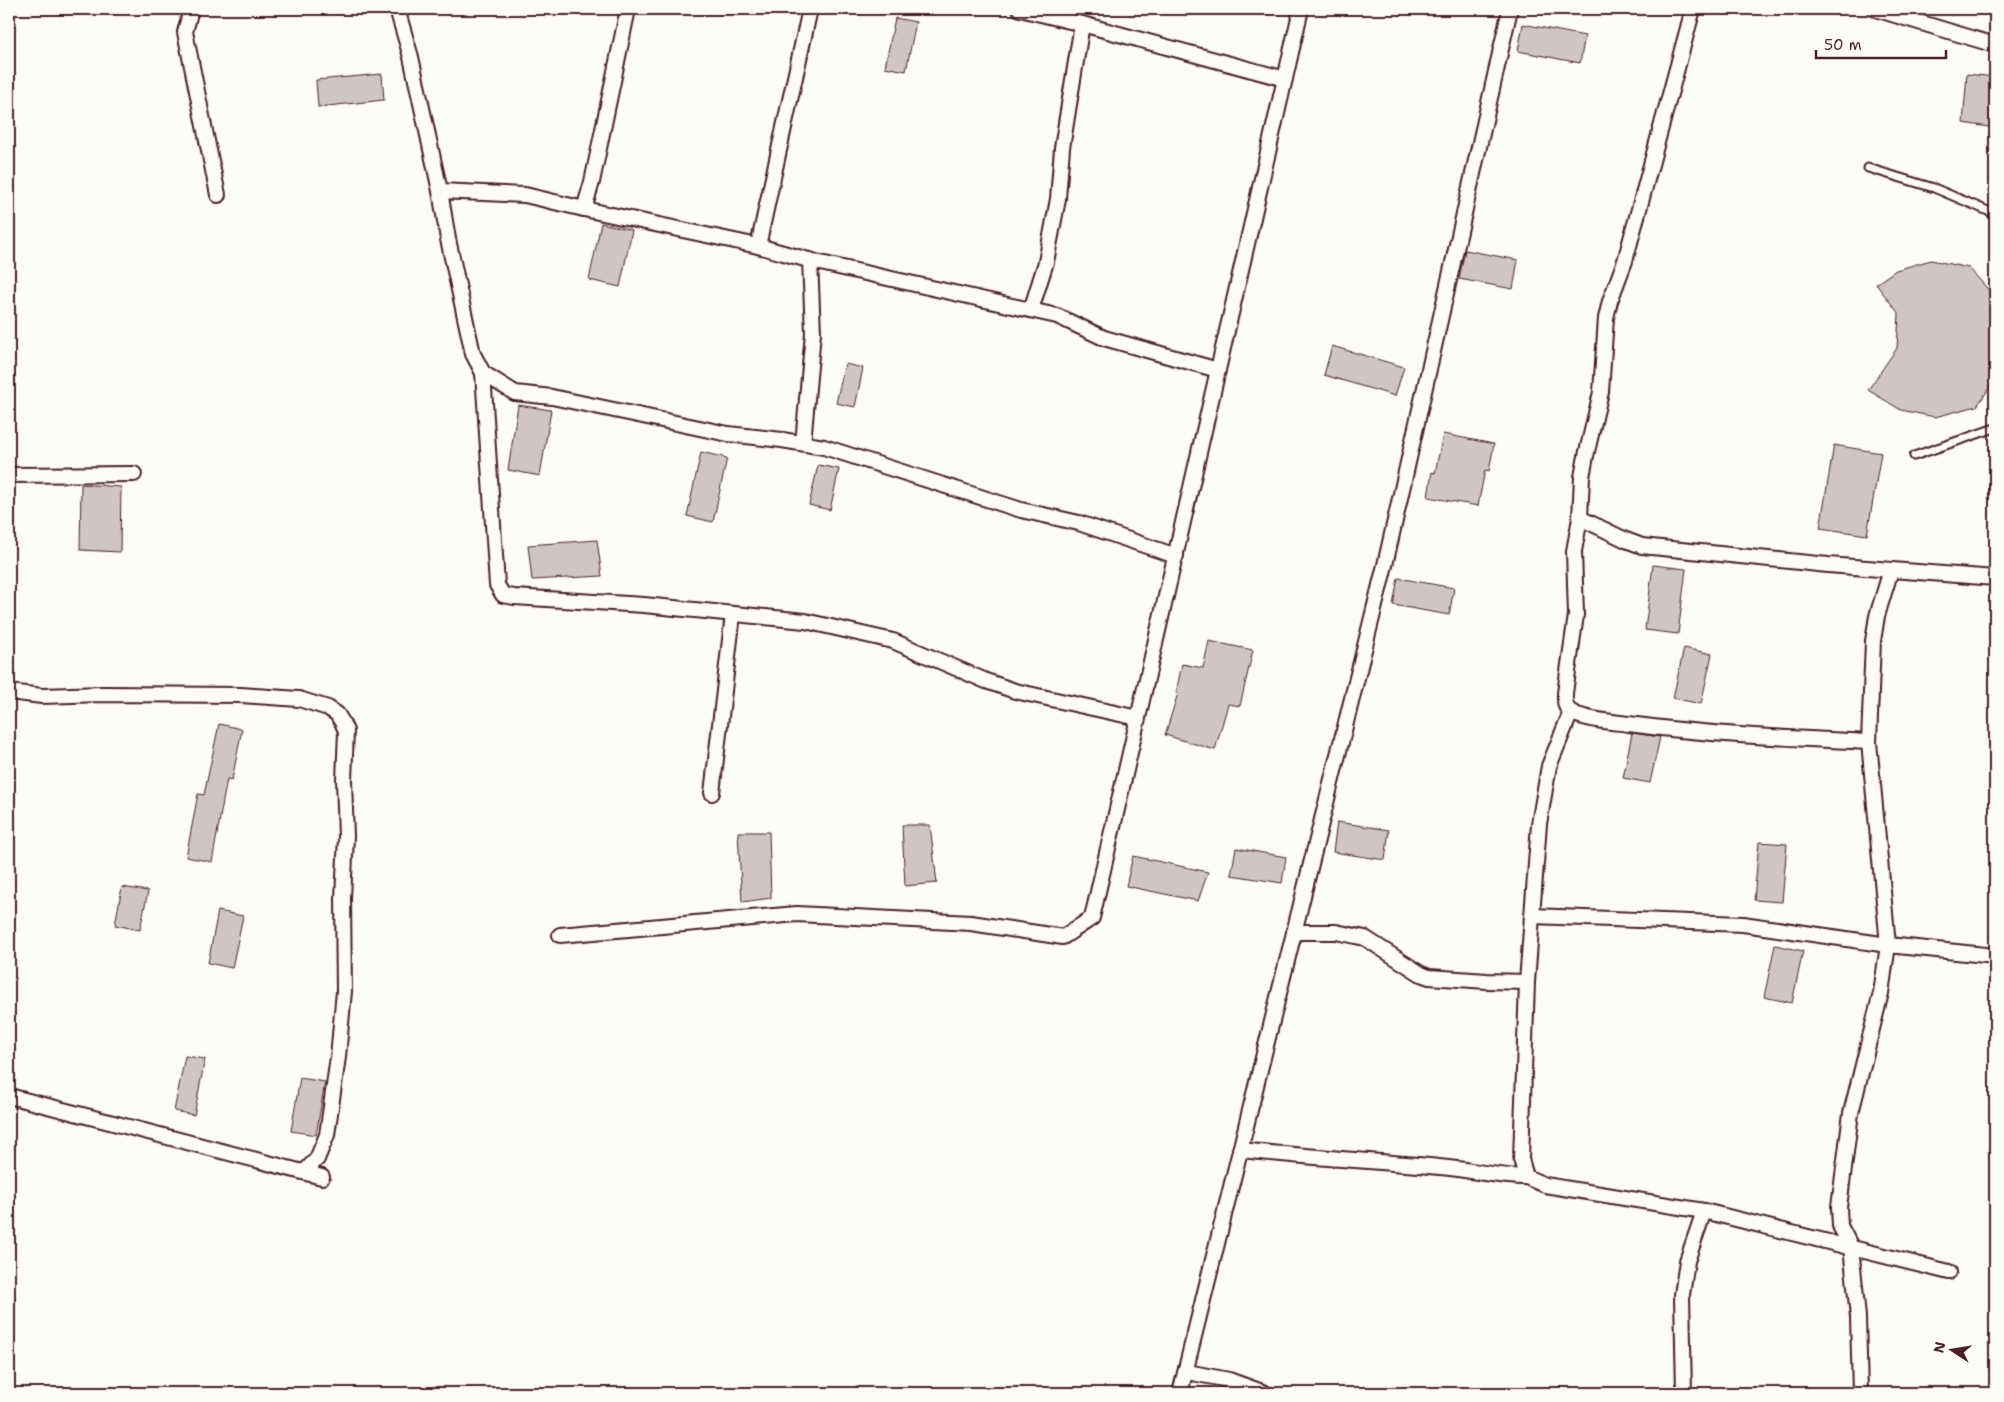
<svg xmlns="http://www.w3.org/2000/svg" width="2004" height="1402" font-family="'Shantell Sans',sans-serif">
<rect width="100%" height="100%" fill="#fdfcf7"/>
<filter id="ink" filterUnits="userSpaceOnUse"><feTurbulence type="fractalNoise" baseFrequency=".02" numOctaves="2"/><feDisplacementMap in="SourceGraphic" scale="10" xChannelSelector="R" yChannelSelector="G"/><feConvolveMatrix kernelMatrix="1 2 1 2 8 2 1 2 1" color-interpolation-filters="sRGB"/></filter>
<g filter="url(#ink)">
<g fill="#d0c5c4" stroke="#4a1f2b">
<polygon points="895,18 916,22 906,71 885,67"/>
<polygon points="1523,24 1585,36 1580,63 1518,51"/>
<polygon points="382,74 384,100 318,107 316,80"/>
<polygon points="1967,74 1995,77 1995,128 1963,123"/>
<polygon points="601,223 632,230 620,287 589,280"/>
<polygon points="1465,250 1518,260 1513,289 1459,279"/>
<polygon points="1931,260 1969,268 1995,297 1995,380 1977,406 1935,417 1901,410 1868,390 1897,348 1899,314 1876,284 1896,270"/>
<polygon points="1332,346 1404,367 1395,396 1324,375"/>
<polygon points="845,364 863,368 855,407 836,403"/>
<polygon points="518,405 551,410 540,476 508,470"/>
<polygon points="1443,434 1494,444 1489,471 1485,470 1478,506 1428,497 1432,472 1435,473"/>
<polygon points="1834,445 1881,453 1867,535 1820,528"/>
<polygon points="701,452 727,458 713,522 687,516"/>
<polygon points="818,465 839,469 830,510 809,505"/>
<polygon points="81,484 121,487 120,552 80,550"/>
<polygon points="597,540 602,576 532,580 528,545"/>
<polygon points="1653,565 1686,569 1678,634 1645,630"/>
<polygon points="1398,578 1454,588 1449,615 1393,605"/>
<polygon points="1209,641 1253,650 1240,706 1228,704 1215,750 1165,735 1178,693 1176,693 1182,664 1203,668"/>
<polygon points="1684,648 1712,654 1701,704 1673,698"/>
<polygon points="219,724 242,729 232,780 227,779 212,862 186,857 198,794 204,795"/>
<polygon points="1632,733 1660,737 1650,783 1623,778"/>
<polygon points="1337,822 1389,830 1385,860 1333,852"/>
<polygon points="902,825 930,825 937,883 905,886"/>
<polygon points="738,832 769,832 771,898 742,902"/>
<polygon points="1759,842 1787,844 1782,902 1754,900"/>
<polygon points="1236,848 1286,857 1282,883 1231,875"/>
<polygon points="1133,856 1208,872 1198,901 1126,886"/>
<polygon points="122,887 148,891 140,930 115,925"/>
<polygon points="218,911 243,916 232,968 208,963"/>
<polygon points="1775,945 1803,951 1792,1003 1764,997"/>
<polygon points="185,1056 205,1059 194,1115 174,1111"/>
<polygon points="300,1078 325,1082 316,1135 291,1131"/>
</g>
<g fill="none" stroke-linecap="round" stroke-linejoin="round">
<g stroke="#4a1f2b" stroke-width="11">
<g id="lane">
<polyline points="1868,168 1934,188 1995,214"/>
<polyline points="1914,456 1995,428"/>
</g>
</g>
<g stroke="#4a1f2b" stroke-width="18">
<g id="street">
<polyline points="191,9 185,32 218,195"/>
<polyline points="397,9 411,57 440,191"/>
<polyline points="628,9 592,182 584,209 525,195 440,191 448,239 473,354 483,373 515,393 552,397 728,434 782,440 824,447 1021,510 1079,523 1176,556"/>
<polyline points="1020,9 1082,24 1285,79"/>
<polyline points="1693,9 1625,261 1610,301 1606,318 1601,392 1586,456 1582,477 1580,518 1626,540 1642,546 1828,565 1995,578"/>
<polyline points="1875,9 1995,45"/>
<polyline points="584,209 758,246 816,262 1057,316 1104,338 1218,370"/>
<polyline points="758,246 810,9"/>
<polyline points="1031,310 1046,262 1058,199 1062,148 1082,24"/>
<polyline points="483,373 497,585 503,595 514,597 644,605 805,621 893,641 986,681 1015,691 1138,718"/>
<polyline points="803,443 813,333 810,260"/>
<polyline points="9,475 134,474"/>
<path d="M1580,518L1574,551L1576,615L1565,693C1565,700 1564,707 1570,711C1581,720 1614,722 1629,724C1709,735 1788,738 1869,742"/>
<polyline points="9,692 42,696 102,694 241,695 299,699 328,708 337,714 342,722 346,731 344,780 346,836 343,898 344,991 338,1057 327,1135 317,1159 304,1172"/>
<polyline points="1571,712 1549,766 1539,824 1527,982 1521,1159 1526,1177 1545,1185 1704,1211"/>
<polyline points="712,793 733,614"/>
<polyline points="1532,916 1743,924 1888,945 1995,956"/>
<polyline points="1294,932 1336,932 1365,938 1421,974 1429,977 1487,981 1527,982"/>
<polyline points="560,935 797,914 971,923 1063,937 1092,918 1301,9"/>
<polyline points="9,1096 322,1177"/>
<path d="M1240,1150C1307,1157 1373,1161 1439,1167C1468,1169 1497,1177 1526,1177"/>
<polyline points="1187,1372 1229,1380 1265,1393"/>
<polyline points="1180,1393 1385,565 1510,9"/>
<polyline points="1684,1393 1682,1295 1687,1261 1704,1211 1949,1272"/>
<polyline points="1860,1393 1858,1317 1851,1247 1840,1226 1839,1207 1851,1113 1881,993 1888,945 1869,742 1873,641 1877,616 1891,570"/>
</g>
</g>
<use href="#lane" stroke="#fdfcf7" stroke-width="7"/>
<use href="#street" stroke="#fdfcf7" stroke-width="14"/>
</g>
</g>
<rect width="2004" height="1402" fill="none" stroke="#fdfcf7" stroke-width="30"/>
<rect x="15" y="15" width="1974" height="1372" fill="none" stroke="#4a1f2b" stroke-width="2" filter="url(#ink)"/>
<g transform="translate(1952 1350) rotate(282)" stroke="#fdfcf7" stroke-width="4" paint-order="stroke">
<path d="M0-4L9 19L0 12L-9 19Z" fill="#4a1f2b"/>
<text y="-8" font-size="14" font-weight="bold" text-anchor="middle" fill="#4a1f2b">N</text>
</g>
<path d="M1816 50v8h130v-8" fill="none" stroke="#4a1f2b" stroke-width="2.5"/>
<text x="1824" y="50" font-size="15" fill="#4a1f2b" stroke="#fdfcf7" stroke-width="4" paint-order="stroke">50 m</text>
</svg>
